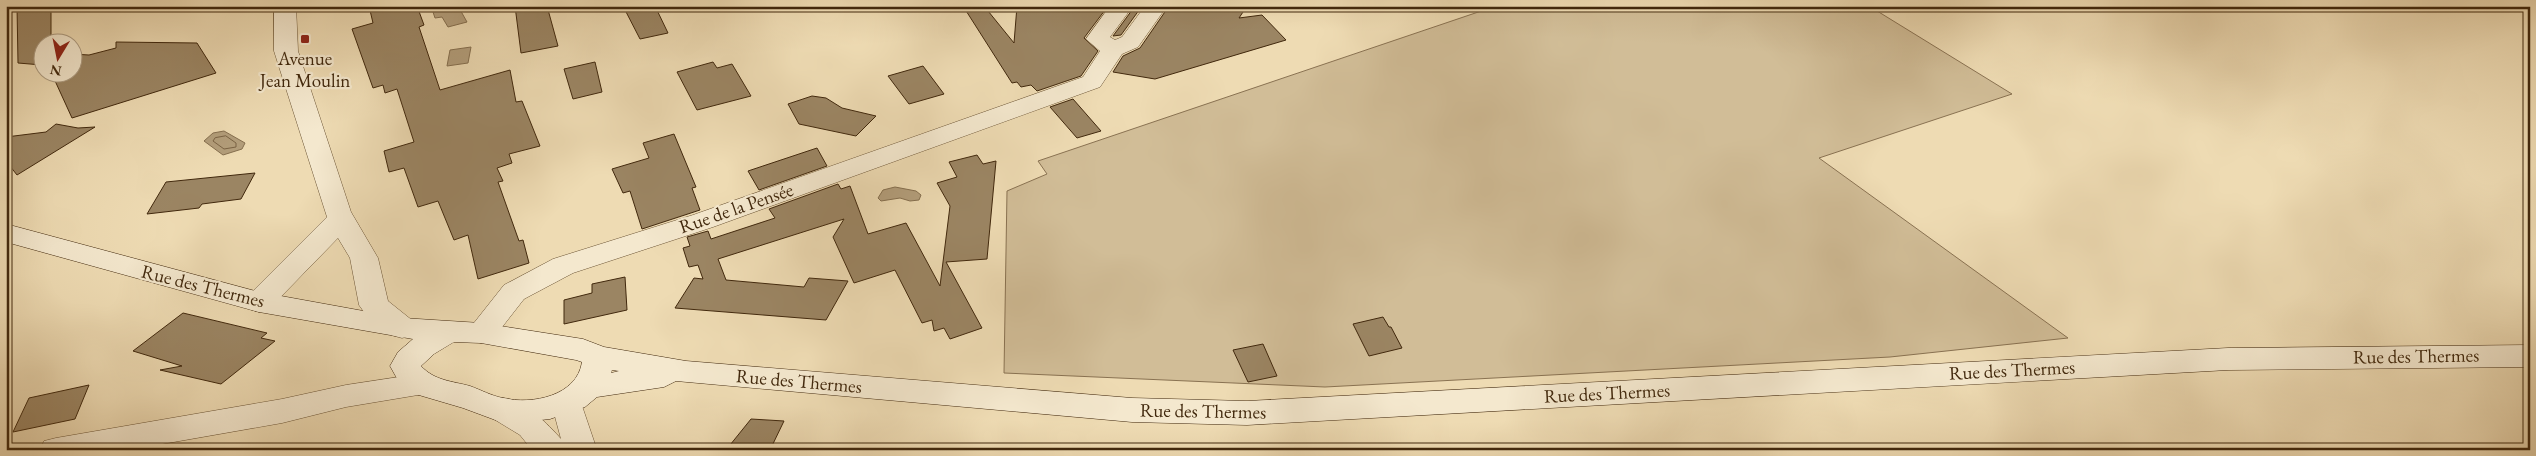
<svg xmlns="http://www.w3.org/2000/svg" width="2536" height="456" font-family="'EB Garamond',serif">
<rect width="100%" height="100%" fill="#eedbb3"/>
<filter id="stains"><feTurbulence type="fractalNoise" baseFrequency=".004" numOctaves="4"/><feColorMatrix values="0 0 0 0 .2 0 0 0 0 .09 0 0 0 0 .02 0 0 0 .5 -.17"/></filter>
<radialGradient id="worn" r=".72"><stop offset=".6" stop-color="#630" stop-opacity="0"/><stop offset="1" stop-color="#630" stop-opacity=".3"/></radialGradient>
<polygon fill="#d1bd97" stroke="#897252" points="1496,6 1869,6 2012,94 1819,158 2068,338 1890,357 1325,387 1004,373 1007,191 1047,174 1038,161"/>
<g fill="#b39e7b" stroke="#856f4f">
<polygon points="458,6 467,22 448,27 442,17 435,18 433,12"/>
<polygon points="471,47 468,63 447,66 450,50"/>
<polygon points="224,131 245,143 242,149 223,155 204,141 213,133"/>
<polygon points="895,187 916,191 921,195 919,200 910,201 900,198 881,201 878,198 883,190"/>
</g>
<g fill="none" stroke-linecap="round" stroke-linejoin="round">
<polygon stroke="#7a6344" stroke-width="1" points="226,136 236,143 236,147 224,149 213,141 215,138"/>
</g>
<g fill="#9b8563" stroke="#41280d">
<polygon points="17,6 51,6 51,42 42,42 42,65 18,63"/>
<polygon points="369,6 417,6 424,25 419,27 440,90 510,70 516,102 522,101 540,146 509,154 512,163 497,168 503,181 498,182 519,241 523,240 529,263 478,279 468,235 454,240 438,201 418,207 404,168 389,172 384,151 414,142 397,89 385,93 383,85 373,88 352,29 373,23"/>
<polygon points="515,6 547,6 558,46 521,53"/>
<polygon points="623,6 655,6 668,33 640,39"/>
<polygon points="963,6 984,6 1014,43 1017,6 1108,6 1084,38 1098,51 1081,76 1037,91 1031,85 1021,87 1017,82 1012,83"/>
<polygon points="1135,6 1142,6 1121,35 1113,36"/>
<polygon points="1169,6 1247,6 1239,18 1262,15 1286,40 1155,79 1113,72 1123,56 1140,48"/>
<polygon points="116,42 197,43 216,73 72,118 51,72 72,72 72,54 89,55 116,48"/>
<polygon points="595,62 602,92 573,99 564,69"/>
<polygon points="713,62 717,68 732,64 751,96 697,110 677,72"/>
<polygon points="923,66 944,94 909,104 888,76"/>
<polygon points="812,96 826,98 842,108 876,116 856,136 799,124 788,104"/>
<polygon points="1073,99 1101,131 1077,138 1050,107"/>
<polygon points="56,124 78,128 95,127 17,175 6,161 6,137 46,132"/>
<polygon points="674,134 696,187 692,188 700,210 642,229 630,191 623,193 612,169 649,158 643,143"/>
<polygon points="817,148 827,166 759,190 748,171"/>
<polygon points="977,155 983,164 996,161 987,259 946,262 982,328 950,339 944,328 934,331 932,320 922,323 895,270 854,283 833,237 844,219 718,259 726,280 804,287 809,278 848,281 826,320 675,308 694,278 703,279 698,265 689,267 683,248 690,246 687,237 708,231 711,239 775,218 769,209 838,184 841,189 850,186 868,234 906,223 940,286 950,206 937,183 957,177 949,162"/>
<polygon points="255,173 241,199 202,204 199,208 147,214 166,182"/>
<polygon points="625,277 627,310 564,324 564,300 592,293 592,284"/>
<polygon points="183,313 267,333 261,338 275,341 221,384 160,370 182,366 133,351"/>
<polygon points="1383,317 1389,327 1391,327 1402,348 1369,356 1353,324"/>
<polygon points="1263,344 1277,376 1248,382 1233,350"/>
<polygon points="89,385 75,419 13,432 29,398"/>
<polygon points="751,419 784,421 770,450 726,450"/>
</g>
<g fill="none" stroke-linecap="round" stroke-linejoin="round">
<g stroke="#6c5536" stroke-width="1">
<g id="minor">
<polygon points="274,6 296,6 298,51 351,212 378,258 388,301 413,321 417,328 413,335 402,338 391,335 364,312 359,305 350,258 338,238 269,309 259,312 249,309 244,302 249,295 327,217 274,51"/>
<polygon points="1110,6 1133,6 1110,37 1115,40 1122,37 1145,6 1167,6 1138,47 1122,54 1100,87 713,227 573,273 524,299 492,340 481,343 470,340 466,333 504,285 553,259 693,215 1083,77 1100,51 1086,39"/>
<polygon points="419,374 430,377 435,385 430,393 346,407 282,423 128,450 40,450 44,441 56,438 282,399 346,385"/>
<path d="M567,390L578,394L597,450H532L520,435L492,418L487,410L492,402C495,401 500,398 503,398C523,399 549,425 561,439L551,402L556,394Z"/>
</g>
</g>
<g stroke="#41280d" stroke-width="1">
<path id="secondary" d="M6,224L259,292L402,318L481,323L583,339L604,347L686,361L1132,398L1247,401L2228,348L2530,345V367L2228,370L1247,425L1132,422L676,381L664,387L597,397L585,407L550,419L513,423L498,421L463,408L412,393L399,382L390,366L398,352L413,339L259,312L6,242ZM454,342L481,343L576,360L582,362C577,396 532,405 503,398C492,396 481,390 470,386C452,381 435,381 421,366L434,354ZM612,370L619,371L611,373Z"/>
</g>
<use href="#minor" fill="#f4e8ce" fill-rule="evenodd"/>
<use href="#secondary" fill="#f4e8ce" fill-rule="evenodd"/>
</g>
<rect fill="#8f2418" stroke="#f4e8ce" stroke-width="2" x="300" y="34" width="10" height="10" rx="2.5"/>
<g text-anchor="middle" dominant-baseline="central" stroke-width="4.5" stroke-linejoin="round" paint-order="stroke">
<g font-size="19" fill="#41280d" stroke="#f4e8ce">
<text x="305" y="58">Avenue<tspan x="305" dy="22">Jean Moulin</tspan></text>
</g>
<g font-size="19" fill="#41280d" stroke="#f4e8ce">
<text transform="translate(736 208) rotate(-19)">Rue de la Pensée</text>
<text transform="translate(203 286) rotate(14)">Rue des Thermes</text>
<text transform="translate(2416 356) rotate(-1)">Rue des Thermes</text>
<text transform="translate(2012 370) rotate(-3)">Rue des Thermes</text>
<text transform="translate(799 381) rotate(5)">Rue des Thermes</text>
<text transform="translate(1607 393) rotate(-3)">Rue des Thermes</text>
<text transform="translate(1203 411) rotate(1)">Rue des Thermes</text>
</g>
</g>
<rect width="2536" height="456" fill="none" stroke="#eedbb3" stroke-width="25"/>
<rect x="8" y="8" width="2521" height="441" fill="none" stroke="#41280d" stroke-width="2.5"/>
<rect x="12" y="12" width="2511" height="431" fill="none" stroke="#41280d"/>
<g transform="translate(58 58) rotate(190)"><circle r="24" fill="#f4e8ce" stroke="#ac9b81"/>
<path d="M0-4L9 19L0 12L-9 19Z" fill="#8f2418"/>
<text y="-8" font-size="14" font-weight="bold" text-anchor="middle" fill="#41280d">N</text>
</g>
<rect width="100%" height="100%" filter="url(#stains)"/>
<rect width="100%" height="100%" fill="url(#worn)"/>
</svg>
